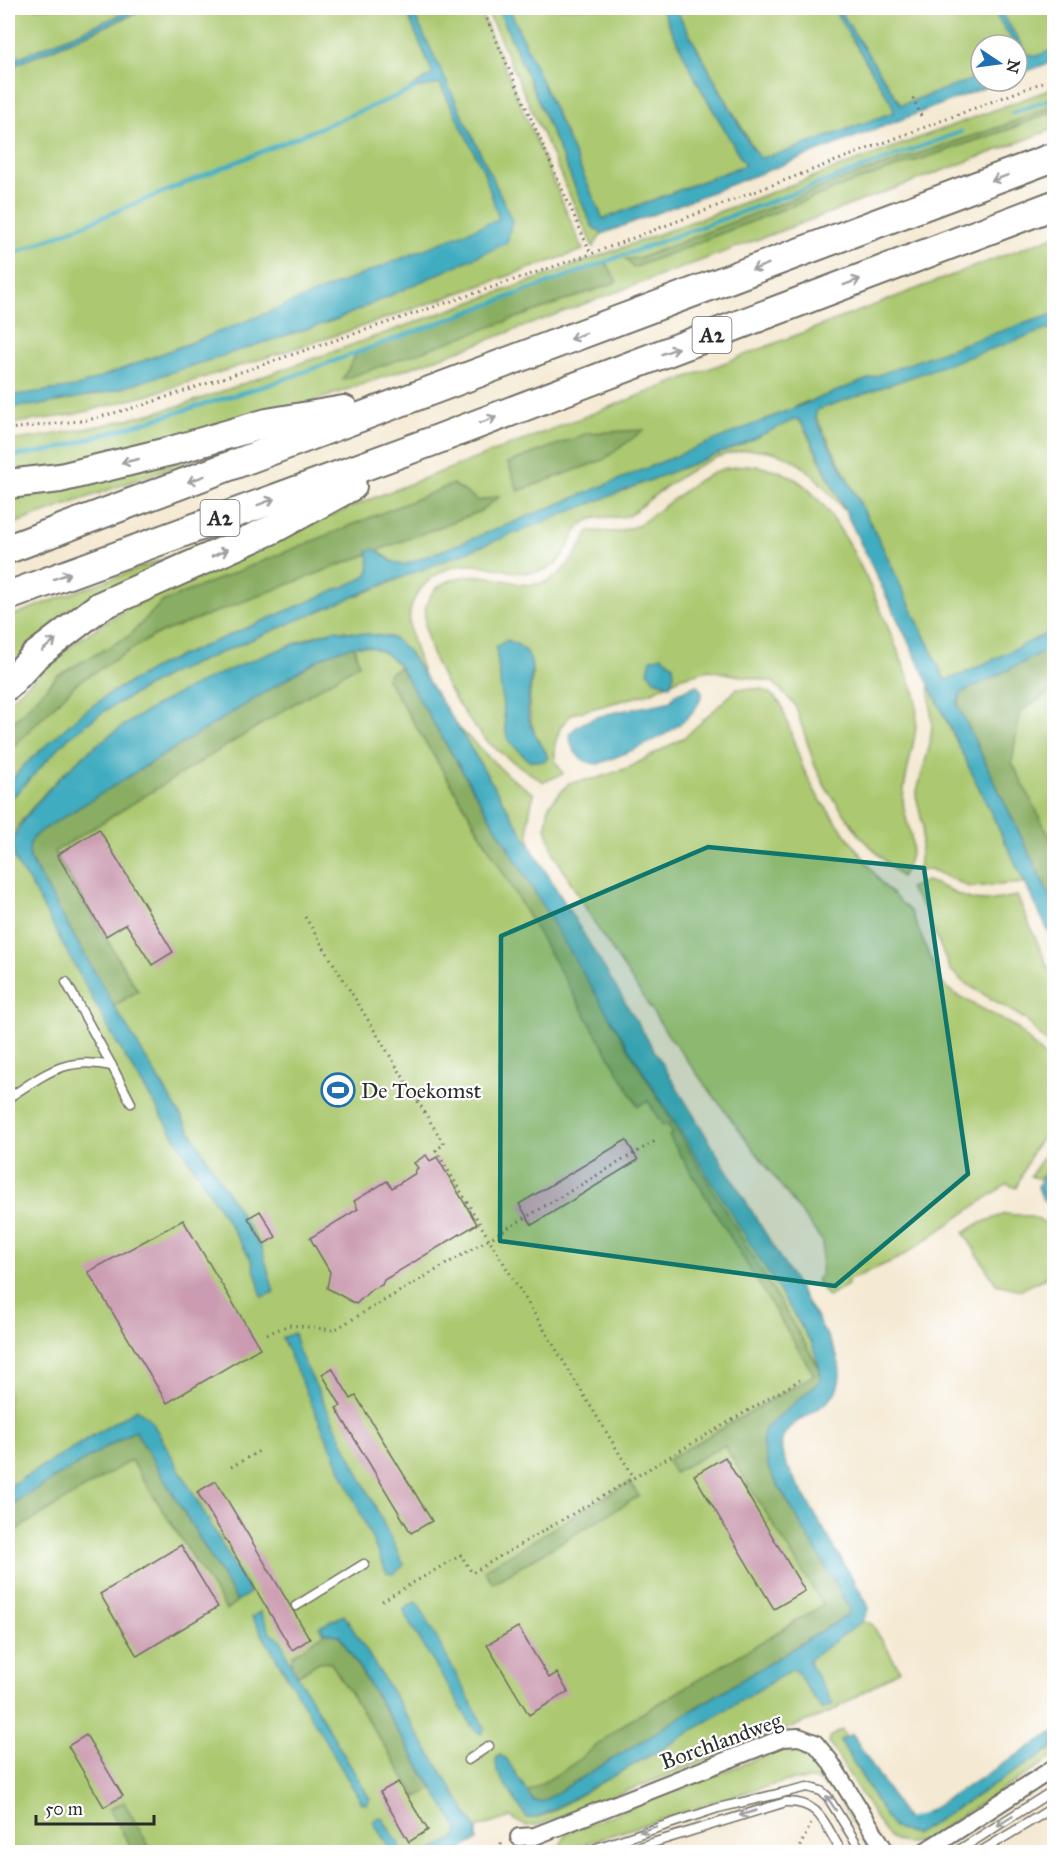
<svg xmlns="http://www.w3.org/2000/svg" width="1062" height="1860" font-family="'IM FELL Great Primer',serif">
<rect width="100%" height="100%" fill="#fff"/>
<filter id="ink" filterUnits="userSpaceOnUse"><feTurbulence type="fractalNoise" baseFrequency=".0167" numOctaves="2"/><feDisplacementMap in="SourceGraphic" scale="12" xChannelSelector="R" yChannelSelector="G"/><feConvolveMatrix kernelMatrix="1 2 1 2 8 2 1 2 1" color-interpolation-filters="sRGB"/></filter>
<filter id="wash" filterUnits="userSpaceOnUse"><feTurbulence type="fractalNoise" baseFrequency=".008" numOctaves="4" result="noise"/><feDisplacementMap in="SourceGraphic" scale="24" xChannelSelector="R" yChannelSelector="G"/><feGaussianBlur stdDeviation="1.35" result="paint"/><feColorMatrix in="noise" values="0 0 0 0 0 0 0 0 0 0 0 0 0 0 0 0 0 1.4 0 .05"/><feComposite in="paint" operator="in"/></filter>
<g filter="url(#wash)">
<rect width="100%" height="100%" fill="#f4e9d2"/>
<g fill="#acc971" stroke="#6c7a4e" stroke-width="1.5" fill-rule="evenodd">
<polygon points="8,8 137,8 8,62"/>
<polygon points="149,8 479,8 583,250 346,332 148,395 72,415 8,424 8,68"/>
<polygon points="486,8 498,8 592,226 602,234 593,247"/>
<polygon points="509,8 661,8 697,82 745,165 603,219"/>
<polygon points="675,8 1054,8 1054,58 1017,73 1017,45 981,45 981,81 938,104 766,171"/>
<path d="M1054,88V129L461,350L285,411L8,483V441C68,434 127,421 186,404L556,272Z"/>
<path d="M1054,236V849L975,708L945,680L882,546L808,401L794,407L844,510C829,493 814,473 795,461C737,426 673,480 630,515C616,520 597,514 585,522C569,534 567,560 549,568C525,579 500,567 476,565C442,561 404,591 410,628C412,644 420,661 424,676L408,651L390,637L334,630L311,637C208,680 110,714 36,803C27,815 13,826 13,841L31,827L330,642C365,632 373,632 404,653L817,1335C820,1345 826,1356 828,1366C834,1403 783,1414 765,1437L768,1456L855,1607L850,1621L537,1808L524,1813L527,1818H537L551,1812L800,1665L863,1621L872,1624L900,1670L831,1712L539,1825L525,1826L511,1817L470,1830L433,1852H8V702L75,642L131,606L241,552L381,495ZM376,549L398,565L401,578L355,597L353,584L368,574L370,563L368,553Z"/>
<polygon points="250,439 8,526 8,498 56,490"/>
<path d="M747,465C765,467 779,469 795,479C848,512 891,636 915,694C921,731 909,753 904,789C898,825 927,837 901,877L860,836L826,788L815,766L795,705L773,682L709,670L682,677L650,693L572,714L561,726L555,744V760L563,774L544,782C525,770 505,758 488,742C461,716 392,613 443,584C503,550 537,635 589,531L618,532L639,525L699,480L722,469ZM533,673C527,705 526,727 547,754L506,732L502,690Z"/>
<polygon points="250,527 8,672 8,617"/>
<polygon points="929,684 1025,883 969,887 930,869 919,871 923,826 916,795 930,744 932,725"/>
<polygon points="737,689 762,689 771,694 781,704 803,768 818,797 883,885 911,912 940,981 953,993 1016,1027 1054,1067 1054,1122 1033,1150 1016,1188 1007,1184 901,1257 847,1281 848,1285 828,1297 816,1280 821,1274 823,1242 668,1035 600,932 554,854 546,827 549,805 569,783 598,778 630,767 685,737"/>
<path d="M458,727L507,775L534,794C528,815 526,831 532,852Z"/>
<path d="M926,881C943,885 957,897 974,900C988,903 1003,898 1017,896L1054,981V1051L1025,1019L963,982L950,969L925,910L909,888Z"/>
<polygon points="1054,1143 1054,1175 1043,1175 1040,1179 1030,1176"/>
<polygon points="1005,1214 1029,1216 1054,1226 1054,1273 1021,1290 996,1284 964,1233 978,1224"/>
<path d="M842,1730L846,1737L840,1740L891,1825L898,1830L916,1834L1054,1747V1757L927,1838C911,1846 894,1845 883,1830L829,1742L830,1737Z"/>
<polygon points="794,1747 814,1756 838,1791 835,1793 817,1780 792,1780 753,1790 558,1852 566,1833 782,1749"/>
<polygon points="840,1794 873,1848 876,1852 871,1852 837,1796"/>
</g>
<g fill="#89ad63" stroke="#5a6c47" stroke-width="1.5">
<polygon points="1054,105 1054,111 1013,128 848,184 633,268 626,259 640,258 846,178 1011,123"/>
<polygon points="606,262 617,282 342,380 358,351"/>
<polygon points="644,430 603,460 518,491 508,463 588,433"/>
<polygon points="453,484 479,501 502,495 479,512 155,635 77,683 8,752 8,728 58,675 129,636 162,602"/>
<path d="M354,646L359,664L54,852L138,991L114,1006L30,859C28,847 29,840 39,832L314,662L338,648Z"/>
<polygon points="1054,647 1054,689 1020,712 1012,762 1054,846 1054,905 958,706 961,693"/>
<polygon points="400,667 820,1369 820,1381 765,1429 850,1609 848,1615 542,1802 533,1801 527,1792 568,1768 624,1724 823,1605 724,1445 674,1473 667,1460 814,1375 669,1136 673,1133 667,1124 663,1126 648,1101 638,1106 469,814 387,679 388,674"/>
<polygon points="135,1430 237,1601 226,1610 131,1460 8,1535 8,1506"/>
<polygon points="630,1482 639,1496 493,1583 484,1570"/>
<polygon points="325,1633 339,1635 433,1789 417,1797 331,1663 319,1662 297,1676 291,1665 293,1655"/>
<polygon points="124,1802 152,1852 134,1852 109,1809"/>
</g>
<g fill="#41acc0" stroke="#366c76" stroke-width="1.5">
<polygon points="137,8 147,8 8,68 8,62"/>
<polygon points="405,8 411,8 503,200 512,221 507,243 338,319 113,391 41,405 8,407 8,396 75,387 234,326 499,219 484,172 440,84 409,89 433,74"/>
<polygon points="498,8 509,8 603,219 745,165 697,82 661,8 675,8 749,143 760,158 788,151 894,112 892,104 833,8 838,8 901,105 981,76 981,81 1002,81 602,234 592,226"/>
<polygon points="991,8 998,8 1028,54 1037,56 1054,49 1054,61 1017,75 1017,62 1022,60 1021,53"/>
<path d="M1054,314V327L817,410L815,418L882,546L945,680L963,674L1054,630V647L961,693L957,704L1054,905V943L807,432L800,421L796,419L738,446L372,589L170,674L106,710L68,738L8,802V785L22,767L80,715L109,694L159,665L364,578L370,569L368,551L375,549L391,561L403,565C621,484 832,383 1054,314Z"/>
<path d="M334,630L390,637L396,640L408,651L458,727L819,1322C828,1338 840,1355 840,1374C840,1423 758,1411 788,1468L869,1607L863,1621L810,1659L809,1663L833,1704L822,1710L796,1671L791,1670L662,1749L537,1818H527L497,1772L496,1759L499,1755L506,1758L533,1801L542,1802L848,1615L850,1609L769,1470L762,1443L765,1429L820,1381V1369L812,1344L601,1003L400,667C374,636 345,644 314,662L39,832C29,840 28,847 30,859L114,1006L262,1249L274,1292L262,1297L252,1261L116,1042L28,880C0,848 15,830 38,802C112,712 226,667 334,630Z"/>
<path d="M507,640C549,655 524,684 528,716C530,732 543,743 548,758L544,761H529L508,740L506,732L496,647Z"/>
<polygon points="662,656 673,665 674,675 670,685 654,680 648,672 651,659"/>
<path d="M697,685L702,692C697,729 628,752 598,764C580,763 570,751 570,733C590,710 642,710 671,701L675,694Z"/>
<polygon points="1051,1173 1054,1175 1054,1209 1043,1200 1038,1187 1043,1175"/>
<polygon points="294,1333 299,1352 404,1565 394,1574 387,1573 282,1338"/>
<polygon points="137,1409 151,1420 250,1593 237,1601 135,1430 8,1506 8,1487"/>
<polygon points="415,1602 419,1605 485,1729 481,1734 475,1731 405,1615 404,1609"/>
<polygon points="260,1612 271,1633 281,1640 291,1665 370,1799 367,1804 362,1803 252,1617"/>
<polygon points="344,1615 477,1829 477,1840 456,1852 430,1852 456,1837 458,1829 339,1635 325,1633 319,1627"/>
<polygon points="1054,1732 1054,1747 916,1834 898,1830 891,1825 840,1740 852,1734 909,1823"/>
<polygon points="378,1817 382,1818 404,1852 392,1852 373,1822"/>
</g>
<g fill="none" stroke-linecap="round" stroke-linejoin="round">
<g stroke="#41acc0" stroke-width="4.5">
<polyline points="1012,113 1054,98"/>
<polyline points="8,256 414,89"/>
<polyline points="8,457 53,450 271,384 961,132"/>
<polyline points="904,1822 924,1815"/>
</g>
</g>
<g id="blocks">
<g fill="#cb9cb1">
<polygon points="99,829 173,952 152,965 126,924 106,936 57,855"/>
<polygon points="626,1140 638,1160 532,1225 519,1204"/>
<polygon points="426,1155 430,1161 437,1157 477,1224 384,1280 382,1285 372,1289 356,1304 327,1288 330,1272 310,1238 358,1209 354,1201 387,1181 392,1188 416,1173 415,1171 418,1168 414,1163"/>
<polygon points="260,1211 276,1237 264,1244 248,1218"/>
<polygon points="183,1220 260,1348 167,1403 88,1272"/>
<polygon points="332,1368 351,1399 356,1396 432,1521 411,1533 336,1408 341,1406 322,1374"/>
<polygon points="725,1457 805,1591 774,1609 694,1475"/>
<polygon points="216,1481 310,1639 292,1650 197,1492"/>
<polygon points="181,1545 218,1607 137,1656 100,1594"/>
<polygon points="518,1627 549,1678 557,1673 568,1692 529,1715 487,1645"/>
<polygon points="86,1735 123,1796 104,1807 68,1746"/>
<polygon points="398,1782 428,1830 409,1842 380,1792"/>
</g>
</g>
</g>
<g filter="url(#ink)">
<use href="#blocks" fill-opacity="0" stroke="#716e65" stroke-width="1.5"/>
<g fill="none" stroke-linecap="round" stroke-linejoin="round">
<g stroke="#716e65" stroke-width="11">
<g id="service">
<polyline points="112,1066 131,1103"/>
<path d="M8,1098C46,1074 64,1056 112,1066L66,982"/>
<polyline points="296,1606 364,1564"/>
<polyline points="468,1760 489,1746"/>
<polyline points="584,1852 718,1808 807,1787 821,1791 827,1796 862,1852"/>
<path d="M623,1852L786,1802C822,1801 825,1827 842,1852"/>
<polyline points="956,1852 1054,1790"/>
<polyline points="980,1852 1054,1807"/>
</g>
</g>
<g stroke="#716e65" stroke-width="20">
<g id="minor">
<polyline points="519,1837 535,1836 783,1738 799,1737 815,1743 829,1760 886,1852"/>
<polyline points="924,1852 1054,1768"/>
</g>
</g>
<g stroke="#716e65" stroke-width="32">
<g id="motorway">
<polyline points="8,484 60,478 171,451 267,423 344,410"/>
<polyline points="8,549 1054,157"/>
<polyline points="8,596 433,441 1054,205"/>
<polyline points="8,685 35,656 100,606 273,529 352,486"/>
</g>
</g>
<g stroke="#716e65" stroke-width="3" stroke-dasharray="1.5 4.5" stroke-linecap="butt">
<polyline points="482,8 591,254"/>
<polyline points="913,98 921,116"/>
<polyline points="8,429 88,420 140,406 591,254 1054,78"/>
<polyline points="305,917 444,1144 436,1150 489,1239 657,1140"/>
<polyline points="267,1334 289,1325 334,1330 489,1239 633,1476"/>
<polyline points="231,1467 261,1450"/>
<polyline points="382,1601 461,1555 472,1573 800,1380"/>
<polyline points="492,1852 500,1846 503,1839"/>
<polyline points="797,1852 811,1824"/>
</g>
<use href="#service" stroke="#fff" stroke-width="8"/>
<use href="#minor" stroke="#fff" stroke-width="16"/>
<use href="#motorway" stroke="#fff" stroke-width="28"/>
</g>
<defs><path id="oneway-shaft" d="M-6 0H5M1.5-3L5.5 0L1.5 3" fill="none" stroke-width="1.6" stroke-linecap="round" stroke-linejoin="round" transform="scale(1.5)"/></defs>
<g stroke="#a0a0a0">
<use href="#oneway-shaft" transform="translate(1000 178) rotate(160)"/>
<use href="#oneway-shaft" transform="translate(760 267) rotate(159)"/>
<use href="#oneway-shaft" transform="translate(852 282) rotate(-20)"/>
<use href="#oneway-shaft" transform="translate(578 336) rotate(159)"/>
<use href="#oneway-shaft" transform="translate(670 351) rotate(-21)"/>
<use href="#oneway-shaft" transform="translate(488 420) rotate(-21)"/>
<use href="#oneway-shaft" transform="translate(130 461) rotate(167)"/>
<use href="#oneway-shaft" transform="translate(196 479) rotate(160)"/>
<use href="#oneway-shaft" transform="translate(266 502) rotate(-20)"/>
<use href="#oneway-shaft" transform="translate(220 553) rotate(-24)"/>
<use href="#oneway-shaft" transform="translate(62 576) rotate(-20)"/>
<use href="#oneway-shaft" transform="translate(49 645) rotate(-40)"/>
<use href="#oneway-shaft" transform="translate(831 1803) rotate(-124)"/>
<use href="#oneway-shaft" transform="translate(748 1813) rotate(164)"/>
<use href="#oneway-shaft" transform="translate(1005 1821) rotate(148)"/>
<use href="#oneway-shaft" transform="translate(648 1829) rotate(163)"/>
</g>
</g>
<path fill="#0f766e" fill-opacity="0.2" stroke="#0f766e" stroke-width="4.5" stroke-linejoin="round" d="M708,847L924,868L968,1174L835,1286L500,1241L501,936Z"/>
<defs>
<g id="stadium-ring" transform="scale(1.725)"><circle r="9.5" fill="#fff" stroke="#1f6fb2" stroke-width="1.5"/><path d="M0-5a6.5 5 0 1 0 0 10a6.5 5 0 1 0 0-10ZM-3.5-1.8h7v3.6h-7Z" fill="#1f6fb2"/></g>
</defs>
<g fill-rule="evenodd">
<use href="#stadium-ring" x="338" y="1090"/>
</g>
<g text-anchor="middle" dominant-baseline="central" stroke-width="4.5" stroke-linejoin="round" paint-order="stroke">
<g fill="#fff" stroke="#6b6b6b" stroke-width="1.5">
<rect x="692.5" y="317" width="39" height="36" rx="4.5"/>
<rect x="200.5" y="500" width="39" height="36" rx="4.5"/>
</g>
<g font-size="21" font-weight="bold" fill="#2b2b2b">
<text x="712" y="335">A2</text>
<text x="220" y="518">A2</text>
</g>
<g font-size="22" fill="#2b2b2b" stroke="#fff" text-anchor="start">
<text x="361" y="1090">De Toekomst</text>
</g>
<g font-size="22" fill="#2b2b2b" stroke="#fff">
<text transform="translate(721 1741) rotate(-20)">Borchlandweg</text>
</g>
</g>
<rect width="1062" height="1860" fill="none" stroke="#fff" stroke-width="30"/>
<g transform="translate(999 63) rotate(103)"><circle r="28" fill="#ffffff" stroke="#aaaaaa" stroke-width="1.5"/>
<path d="M0-4.5L10 22L0 15L-10 22Z" fill="#1f6fb2"/>
<text y="-9" font-size="16" font-weight="bold" text-anchor="middle" fill="#2b2b2b">N</text>
</g>
<path d="M36 1815v9h118v-9" fill="none" stroke="#2b2b2b" stroke-width="3"/>
<text x="45" y="1815" font-size="18" fill="#2b2b2b" stroke="#ffffff" stroke-width="4.5" paint-order="stroke">50 m</text>
</svg>
